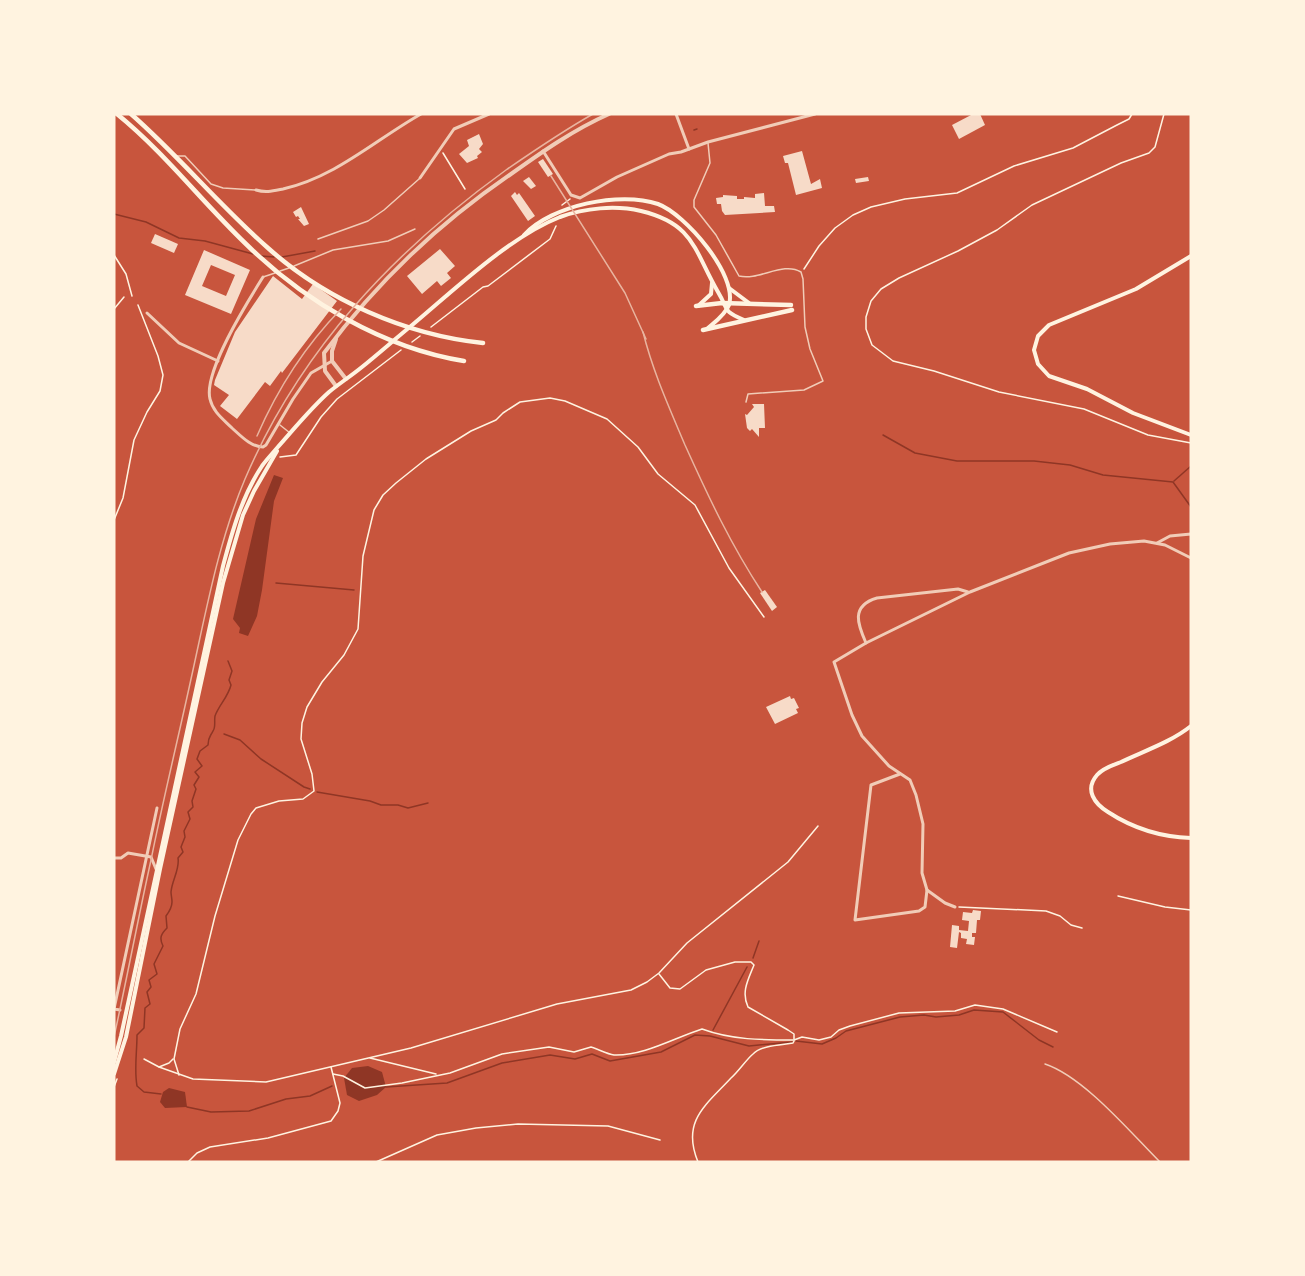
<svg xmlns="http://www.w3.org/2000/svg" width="1305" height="1276" font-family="'Playfair Display',serif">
<rect width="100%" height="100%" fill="#c8553d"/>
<g fill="#8f3625">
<polygon points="274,475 283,478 274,501 262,590 257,616 248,636 239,633 240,628 233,619 256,519"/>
<polygon points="368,1066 382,1072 386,1087 377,1095 359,1101 347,1095 344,1078 352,1068"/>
<polygon points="169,1088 185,1092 187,1107 165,1108 160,1102 163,1092"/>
</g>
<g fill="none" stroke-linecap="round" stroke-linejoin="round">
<g stroke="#8f3625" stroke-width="1.5">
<polyline points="694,130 697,129"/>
<polyline points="114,214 146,222 179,238 205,241 253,254"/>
<polyline points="261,256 274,257"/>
<polyline points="282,257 315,251"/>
<polyline points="883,435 915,453 957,461 1034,461 1070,465 1103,475 1173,482 1191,507"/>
<polyline points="1174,481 1191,466"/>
<polyline points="276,583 354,590"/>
<polyline points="224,734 240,740 261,759 304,787 310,789"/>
<polyline points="317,792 370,801 381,805 398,805 408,808 428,803"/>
<polyline points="753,958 759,941"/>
<polyline points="713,1030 747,967"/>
<polyline points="796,1041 822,1044 836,1038 846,1031 900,1017 924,1015 936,1017 959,1015 974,1010 1003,1012 1039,1040 1053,1047"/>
<polyline points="386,1087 447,1083 502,1063 550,1055 575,1059 592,1054 610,1061 661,1052 695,1035 710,1036 749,1046 792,1042"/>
<path d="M161,1094L144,1092L137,1086C134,1069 137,1053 137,1035L144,1028L145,1008L150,1004L147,992L151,987L149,980L157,974L154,964L163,946C159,938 161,934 167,928L166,916C169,912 172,907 172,902C172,898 171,895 171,892C172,880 180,869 178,858L183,852L181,847L185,837L184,831L190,819L188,812L193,807L192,801L196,789L194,785L199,777L195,772L202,766L197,759L200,751L208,745C208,737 210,737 213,731C216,727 214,721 215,716C219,705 228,697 231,685L229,680L232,671L228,661"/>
<polyline points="187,1107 211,1112 249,1111 286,1099 310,1096 332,1086"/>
</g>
</g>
<g fill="#f7dbc8" fill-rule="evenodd">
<polygon points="973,114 980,114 985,125 959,139 952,125"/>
<polygon points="479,134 483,144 479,149 482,152 477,156 478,158 467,163 459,154 469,146 467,140"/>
<polygon points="802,151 811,184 820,179 822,188 796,195 788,163 785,163 783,156"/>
<polygon points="543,159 553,174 548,177 538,162"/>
<polygon points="529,177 536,186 531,189 523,181"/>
<polygon points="868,177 869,181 856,183 855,179"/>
<polygon points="515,192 517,195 519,193 535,216 528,221 511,196"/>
<polygon points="764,193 765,206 774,206 775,212 725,215 722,211 721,204 717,204 716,198 723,197 723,195 737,196 737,199 744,199 744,197 755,198 755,194"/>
<polygon points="301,207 309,224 304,226 298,219 300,219 298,216 296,217 293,212"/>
<polygon points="155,234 178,244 174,253 151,243"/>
<polygon points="440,249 455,266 447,273 451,278 441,286 437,281 422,294 407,276"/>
<path d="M204,250L250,270L231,314L185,295ZM211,265L235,275L226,296L202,286Z"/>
<polygon points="273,276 302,299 313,284 337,301 282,373 281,371 270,386 265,382 237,419 220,406 229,395 214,385 215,380 235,332"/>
<polygon points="752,404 764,404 765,428 759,428 759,437 752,429 750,431 747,428 745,414 747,415 754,407"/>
<polygon points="765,590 777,607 772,611 760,593"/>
<polygon points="790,696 791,699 794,698 799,708 796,709 798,713 775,724 766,707"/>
<polygon points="973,910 981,911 980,920 977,920 976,933 972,933 972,937 975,937 974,945 966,944 967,939 961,938 961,933 959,932 957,948 950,947 952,925 959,926 959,930 968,931 969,921 962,920 963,912 972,913"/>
</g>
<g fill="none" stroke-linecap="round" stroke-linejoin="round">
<g stroke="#fff3e0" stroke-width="1.5">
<polyline points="1164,114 1155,147 1149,153 1121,163 1032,205 997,230 958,251 899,278 881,289 871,301 866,317 866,329 872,345 893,361 934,371 999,392 1084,409 1148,435 1191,443"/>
<polyline points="443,153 465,189"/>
<polyline points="562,205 570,199"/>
<polyline points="114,255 126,274 132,296"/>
<polyline points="804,269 819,246 835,228 853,215 871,207 905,199 957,193 1014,166 1073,148 1117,125 1129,119 1132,114"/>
<polyline points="114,309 124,297"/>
<polyline points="431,327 483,287 488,286 550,239 556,226"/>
<polyline points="412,342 420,336"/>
<polyline points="280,457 296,455 321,417 337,399 401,350"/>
<polyline points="114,520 123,498 134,440 147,412 160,391 163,375 158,356 138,305"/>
<polyline points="1118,896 1165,907 1191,910"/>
<polyline points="959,907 1046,911 1060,916 1071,925 1082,928"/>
<path d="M659,974L670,988L680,989L706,970L735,962H751L754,965C748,980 741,992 748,1007L788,1030L794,1034V1039"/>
<polyline points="370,1058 436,1074"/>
<polyline points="144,1059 159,1067 193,1079 266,1082 411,1048 557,1004 631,990 647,982 659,973 687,943 788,862 818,826"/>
<polyline points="159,1067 169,1063 173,1059"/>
<path d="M333,1074L343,1076L365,1088L402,1083L450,1073L502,1054L549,1047L574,1052L591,1047C598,1049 607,1054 614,1055C644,1056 674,1038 702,1029C732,1040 762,1040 794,1040L802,1037L819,1040L831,1037L839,1030L850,1026L899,1013L955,1011L975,1005L1003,1009L1057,1032"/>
<polyline points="179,1075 174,1059 180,1029 196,994 215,916 238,840 251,814 256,808 279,801 303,799 314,791 312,774 301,739 302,723 307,707 322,682 344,655 358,629 363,556 374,510 383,495 396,483 426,459 471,431 496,420 503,413 520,402 550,398 565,401 607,419 638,447 658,474 695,505 729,568 764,617"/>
<polyline points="114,1087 117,1079"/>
<polyline points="188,1162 197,1153 210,1147 268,1138 331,1121 338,1111 340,1103 331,1067"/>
<polyline points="376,1162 437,1135 476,1128 518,1124 608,1126 660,1140"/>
<path d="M698,1162C681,1121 706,1105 731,1078C739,1071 745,1061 753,1054C762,1045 781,1045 793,1043L794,1041"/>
</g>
<g stroke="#f1ccb7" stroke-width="1.5">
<path d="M708,143L710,163L694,200V207L716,235L739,276C759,281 783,261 801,272L803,279L805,327L810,349L823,381L804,390L748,394L746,402"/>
<polyline points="177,156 185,156 211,184 223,188 255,190"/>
<polyline points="318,239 368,221 384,210 419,179"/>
<polyline points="294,266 333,250 388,241 415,229"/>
<polyline points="280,271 289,268"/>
<polyline points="263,277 275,273"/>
<polyline points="280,425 290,433"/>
<path d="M1045,1064C1084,1077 1130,1132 1160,1162"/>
</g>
<g stroke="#f1ccb7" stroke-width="3">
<polyline points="676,114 689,149"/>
<polyline points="543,151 571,195 580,198 617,177 669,154 681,152 708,142 815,114"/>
<polyline points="420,178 454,129 489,114"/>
<path d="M256,190C266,193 273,191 283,189C336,177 375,140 421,114"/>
<path d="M263,277C248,301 203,372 210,399C213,412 223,419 232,428C241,436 251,447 263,447L266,445L293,399L311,373L332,361"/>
<polyline points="147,313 179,343 218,361"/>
<polyline points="1157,543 1170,536 1191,534"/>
<path d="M866,643C858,625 850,606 877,598L958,589L968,592"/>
<polyline points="900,774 871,785 855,920 919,911 925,907 927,890 922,873 923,824 916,795 910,780 889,766 862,736 852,715 834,662 866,643 970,592 1069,553 1110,544 1144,541 1165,545 1191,558"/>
<polyline points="114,858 121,858 128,853 151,857 156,869"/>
<polyline points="927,890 945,903 955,907"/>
<polyline points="120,1010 114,1009 157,808"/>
</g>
<g stroke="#f1ccb7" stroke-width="4">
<polyline points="336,339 332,351 332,361 346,379"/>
<path d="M336,386L325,371L324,353C378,281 437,225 511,174C542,152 573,130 609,114"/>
</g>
<g stroke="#fff3e0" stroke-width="4">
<path d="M524,235C552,205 620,191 658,204C685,214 738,275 729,305C725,315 715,322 708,328"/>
<polyline points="1191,256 1136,289 1049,325 1038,336 1034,350 1038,364 1049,376 1087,389 1133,413 1191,435"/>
<polyline points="729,288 749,303"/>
<polyline points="698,306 711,294 712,283"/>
<path d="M1191,726C1171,742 1144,751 1121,762C1113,765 1103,768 1097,775C1084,790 1095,804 1108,812C1134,829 1160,837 1191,838"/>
<path d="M114,1062L121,1036L223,566C232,532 242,496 262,466C267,459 272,454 277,448C294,429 310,409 329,392C340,383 351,376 362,367C378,354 394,340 411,326C453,291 509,237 560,217C585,208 615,205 641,211C695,224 694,251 718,292C729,310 721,310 744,320"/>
<polyline points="114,1074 126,1037 160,869 223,583 243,515 254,491 277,451"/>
</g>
<g stroke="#fff3e0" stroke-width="4.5">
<polyline points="696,306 722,303 791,305"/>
<polyline points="703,330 792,310"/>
</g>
<g stroke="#fff3e0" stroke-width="4.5">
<path d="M117,114C165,153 202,202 246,244C304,301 383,348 464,361"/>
<path d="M131,114C179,156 220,206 268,248C326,300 406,335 483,343"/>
</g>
<g stroke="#e9b49f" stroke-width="1.5">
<path d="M257,436C277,390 306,345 341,309"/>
<path d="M114,1037C127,978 138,919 151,860C163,800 178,739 191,679C206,612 218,543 245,479C300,350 394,251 506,170C535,150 563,131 593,114"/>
</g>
<g stroke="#e9b49f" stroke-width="1.5">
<polyline points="551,176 625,293 646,339"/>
<path d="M643,332C653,372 669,407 685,445C708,496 731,545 762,592"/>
</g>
</g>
<rect width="1305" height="1276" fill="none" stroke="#fff3e0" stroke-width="231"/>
</svg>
